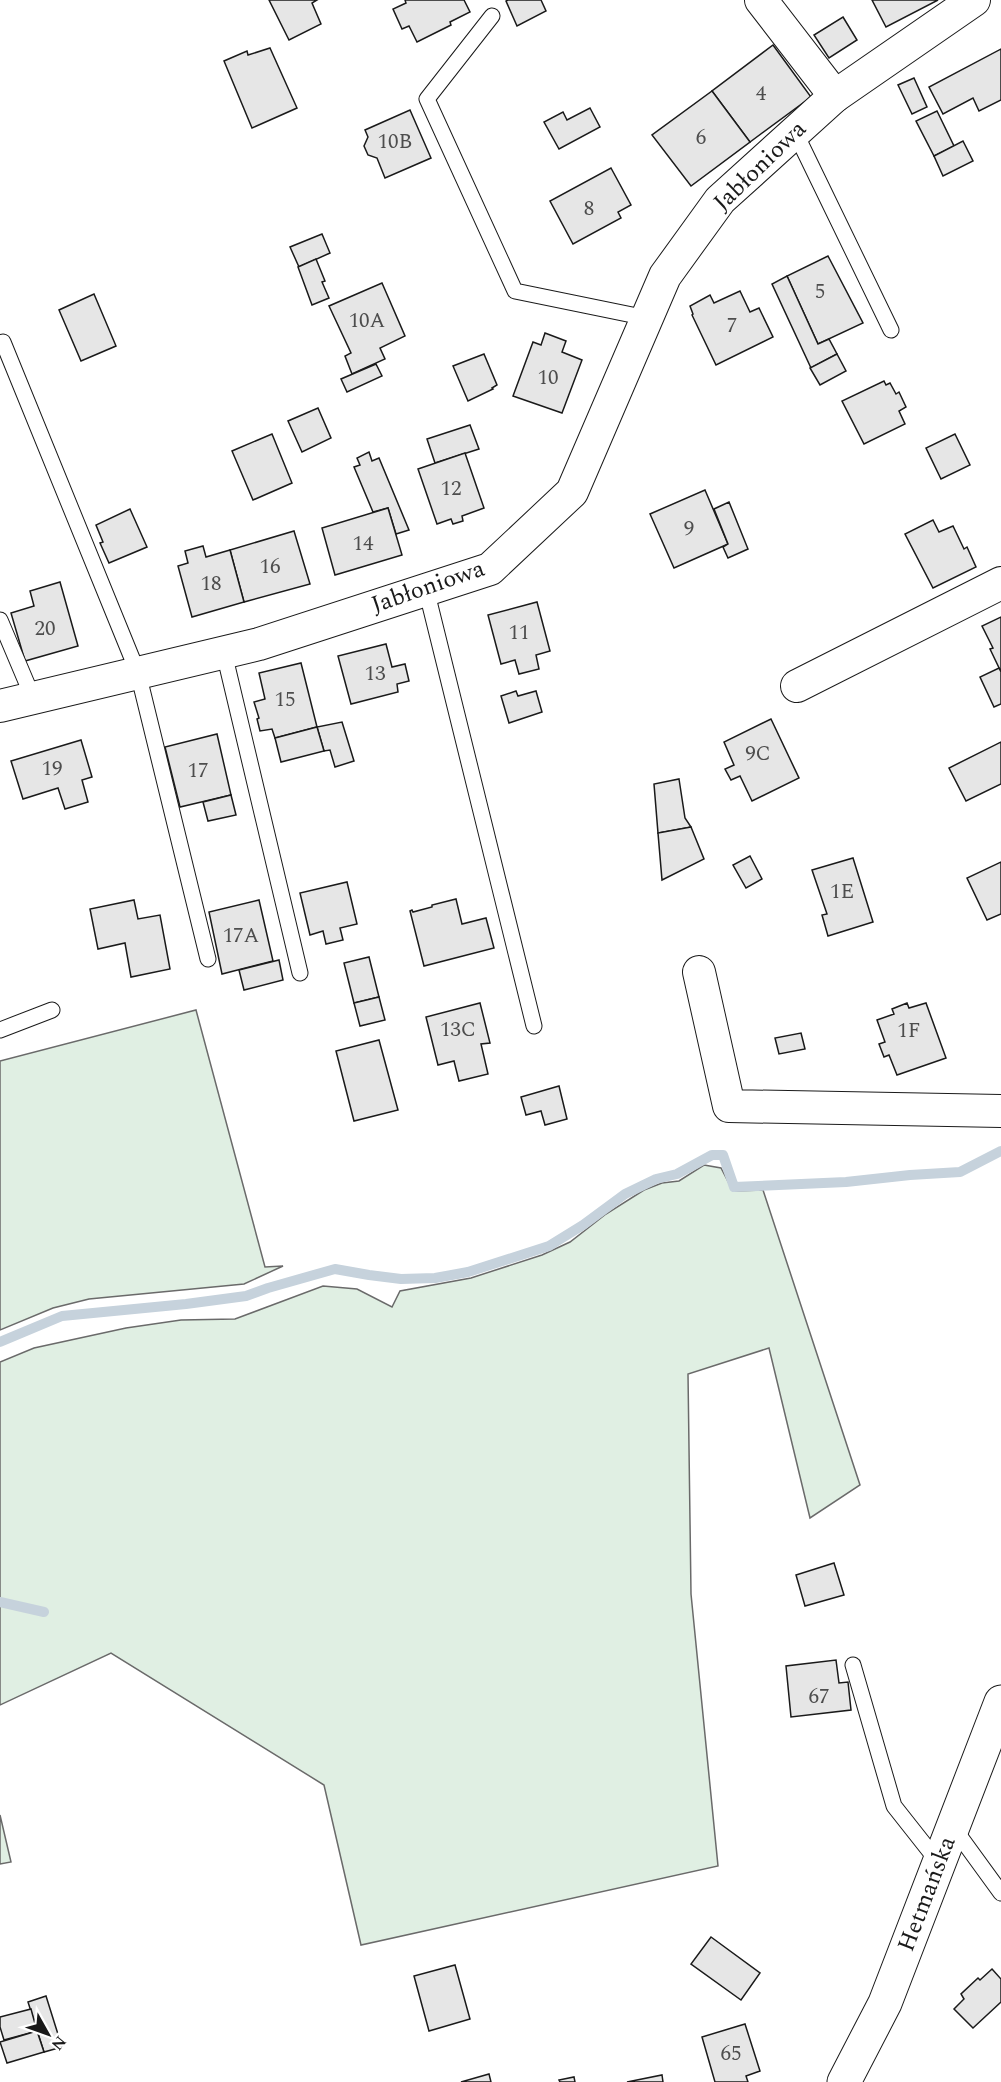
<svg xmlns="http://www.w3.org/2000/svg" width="1001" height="2082" font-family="Spectral,serif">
<rect width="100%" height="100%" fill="#fff"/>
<g fill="#e0efe3" stroke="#6a6a6a" stroke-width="1.5">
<polygon points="196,1010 265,1267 283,1266 244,1284 89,1299 53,1308 0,1330 0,1061"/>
<polygon points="704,1165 721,1168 733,1191 763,1190 860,1485 810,1518 769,1348 688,1374 691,1594 718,1866 361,1945 324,1785 111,1653 0,1705 0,1362 34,1348 126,1328 181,1320 235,1319 323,1286 357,1289 392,1307 400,1291 471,1278 542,1255 570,1242 606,1214 644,1190 662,1183 679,1181"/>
<polygon points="0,1815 11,1862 0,1864"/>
</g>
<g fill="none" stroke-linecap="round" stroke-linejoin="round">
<g stroke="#c6d2dc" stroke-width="10">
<polyline points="0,1342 62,1316 186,1304 246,1296 268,1288 335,1269 369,1275 401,1279 435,1278 468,1272 549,1246 583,1225 625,1194 656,1179 677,1174 712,1155 723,1155 734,1187 846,1182 910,1175 960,1172 1001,1151"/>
<polyline points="0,1602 44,1612"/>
</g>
</g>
<g fill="#e6e6e6" stroke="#1a1a1a" stroke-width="1.5">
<polygon points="269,0 317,0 312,3 321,24 289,40"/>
<polygon points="405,0 464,0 470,12 450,22 451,25 417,42 409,26 402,29 393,9 406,3"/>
<polygon points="508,0 541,0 546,11 517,26 506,1"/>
<polygon points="872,0 938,0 886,27"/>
<polygon points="843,17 857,40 829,58 814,35"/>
<polygon points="773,45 811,97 750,142 712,91"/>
<polygon points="270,48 297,108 252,128 224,61 247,51 248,55"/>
<polygon points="1001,49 1001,100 979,111 973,98 943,114 929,87"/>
<polygon points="914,78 927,107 912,114 898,85"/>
<polygon points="712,91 750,142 691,186 652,135"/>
<polygon points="590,108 600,127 559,149 544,122 563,112 567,120"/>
<polygon points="410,110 431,158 385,178 377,158 368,155 364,146 368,137 365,130"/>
<polygon points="937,111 954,146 934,156 916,121"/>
<polygon points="963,141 973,161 943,176 934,156"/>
<polygon points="611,168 631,205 618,212 621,218 573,244 550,201"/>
<polygon points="322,234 330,253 299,267 290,247"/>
<polygon points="828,256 863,323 818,344 787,276"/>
<polygon points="316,259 325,281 322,282 329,298 312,305 298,267"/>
<polygon points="787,276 818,344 829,339 837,354 811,368 772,284"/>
<polygon points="382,283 405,336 380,348 385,359 352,374 345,356 351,353 329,306"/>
<polygon points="740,291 750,312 759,308 773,337 716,365 692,315 693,314 690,306 710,295 714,303"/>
<polygon points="94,294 116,346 81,361 59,310"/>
<polygon points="545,333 566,341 562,352 582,360 562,413 513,396 533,342 541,345"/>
<polygon points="484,354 497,385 492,388 493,389 468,401 453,366"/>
<polygon points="837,354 846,371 820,385 810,368"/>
<polygon points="376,364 382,376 347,392 341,379"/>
<polygon points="884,381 886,385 890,383 896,394 899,392 906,407 899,411 905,424 864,444 842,401"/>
<polygon points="318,408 331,438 302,452 288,421"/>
<polygon points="470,425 479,449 435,463 427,439"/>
<polygon points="272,434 292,483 253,500 232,451"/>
<polygon points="955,434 970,465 941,479 926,448"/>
<polygon points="369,452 372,461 379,458 409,530 396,534 388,508 373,512 354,467 360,465 357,458"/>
<polygon points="465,453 484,508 462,516 463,521 453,524 451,519 437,524 418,469"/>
<polygon points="705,490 728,544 674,568 650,514"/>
<polygon points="729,502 748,549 728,558 723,547 728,544 714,509"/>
<polygon points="388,508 402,555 335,575 322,528"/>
<polygon points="130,509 147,547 109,563 100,543 103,542 96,525"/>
<polygon points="933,520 939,532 953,526 964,549 967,547 976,567 933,588 905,534"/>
<polygon points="294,531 310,584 244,602 230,550"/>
<polygon points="203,546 206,557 230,550 244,602 192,617 178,566 188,563 185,551"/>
<polygon points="60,582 78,646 25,661 11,613 34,606 30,591"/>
<polygon points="537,602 550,651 536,655 539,669 519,674 515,660 501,664 488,615"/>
<polygon points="1001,617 1001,672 990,649 993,648 982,626"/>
<polygon points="386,644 392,667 405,664 409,681 397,684 398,692 351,704 338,656"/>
<polygon points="301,663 317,727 275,738 272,729 260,731 257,719 259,718 254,702 265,699 259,673"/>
<polygon points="999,668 1001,672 1001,704 994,707 980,677"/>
<polygon points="516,691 518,696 536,691 542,712 509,723 501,696"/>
<polygon points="771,719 799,778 752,801 740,776 731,780 725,769 734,765 724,742"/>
<polygon points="342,722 354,761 335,767 330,750 324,751 317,727"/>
<polygon points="317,727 324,751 281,762 275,738"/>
<polygon points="217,734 231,795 180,807 165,747"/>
<polygon points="81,740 92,777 82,780 88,802 65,809 58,788 23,799 11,761"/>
<polygon points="1001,742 1001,784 966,801 949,768"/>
<polygon points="679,779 685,818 691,827 658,833 654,784"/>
<polygon points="231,795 236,815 208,821 203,802"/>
<polygon points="691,827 704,859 662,880 658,833"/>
<polygon points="750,856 762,879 746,888 733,865"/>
<polygon points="853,858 873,922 828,936 822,915 827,914 812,870"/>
<polygon points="1001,862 1001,914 987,920 967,878"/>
<polygon points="347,882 357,924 340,928 343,940 326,944 323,931 310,935 300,893"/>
<polygon points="456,899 462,924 486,918 494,948 424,966 410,911 412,910 413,912 432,907 432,905"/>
<polygon points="134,900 138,919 160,915 170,969 131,977 125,943 98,949 90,909"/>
<polygon points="259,900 273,961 222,974 209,912"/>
<polygon points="369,957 379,997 354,1003 344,963"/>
<polygon points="279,960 283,980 244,990 239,970"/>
<polygon points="379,997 385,1020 360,1026 354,1003"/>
<polygon points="480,1003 490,1043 481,1044 488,1074 459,1081 454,1061 438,1065 426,1017"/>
<polygon points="907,1003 909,1008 926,1003 946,1058 897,1075 889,1055 884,1057 879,1044 885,1042 877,1020 894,1014 892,1009"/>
<polygon points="801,1033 805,1049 779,1054 775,1038"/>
<polygon points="379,1040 398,1110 354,1121 336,1051"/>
<polygon points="559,1086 567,1119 545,1125 541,1111 526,1115 521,1097"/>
<polygon points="834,1563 844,1595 805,1606 796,1575"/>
<polygon points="836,1660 839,1683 848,1682 851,1710 791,1717 786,1666"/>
<polygon points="711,1937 760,1973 741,2000 691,1964"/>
<polygon points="455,1965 470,2019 429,2031 414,1976"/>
<polygon points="992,1969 1001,1979 1001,2002 973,2028 954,2009 964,1999 961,1994 978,1978 980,1980"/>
<polygon points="46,1996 62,2047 44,2052 28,2002"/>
<polygon points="31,2009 37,2031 4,2040 0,2027 0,2017"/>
<polygon points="745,2024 760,2071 746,2076 748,2082 715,2082 702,2037"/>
<polygon points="37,2031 44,2052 7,2063 0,2042"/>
<polygon points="489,2074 491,2082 461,2082"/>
<polygon points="662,2075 663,2082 627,2082"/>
<polygon points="574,2077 575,2082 560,2082 559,2080"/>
</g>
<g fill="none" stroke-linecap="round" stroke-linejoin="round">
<g stroke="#1a1a1a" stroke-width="17">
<g id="service">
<polyline points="492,16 427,99 515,291 647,318"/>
<polyline points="795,132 891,330"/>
<polyline points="3,342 138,673 208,959"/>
<polyline points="426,589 534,1026"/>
<polyline points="0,620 33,698"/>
<polyline points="224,653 300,973"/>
<polyline points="0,1030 52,1010"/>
<polyline points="853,1665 894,1806 939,1863"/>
<polyline points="953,1827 1001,1893"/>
</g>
</g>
<g stroke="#1a1a1a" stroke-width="34">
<g id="minor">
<polyline points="761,0 835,96"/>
<polyline points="797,686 1001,583"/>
<polyline points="0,706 259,644 490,569 572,492 665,276 720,200 835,96 974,0"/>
<polyline points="699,972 729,1106 1001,1111"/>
</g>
</g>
<g stroke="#1a1a1a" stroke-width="35">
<polyline id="tertiary" points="844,2082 885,2003 1001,1702"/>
</g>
<use href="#service" stroke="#fff" stroke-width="15"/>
<use href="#minor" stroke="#fff" stroke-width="32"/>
<use href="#tertiary" stroke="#fff" stroke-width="33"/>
</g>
<g text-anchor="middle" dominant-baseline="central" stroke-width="4.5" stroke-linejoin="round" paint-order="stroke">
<g font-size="21" fill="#4d4d4d">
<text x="761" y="94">4</text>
<text x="701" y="138">6</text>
<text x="395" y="142">10B</text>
<text x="589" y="209">8</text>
<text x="820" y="292">5</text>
<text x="367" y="321">10A</text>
<text x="732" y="326">7</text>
<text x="548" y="378">10</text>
<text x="451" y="489">12</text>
<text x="689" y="529">9</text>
<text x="363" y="544">14</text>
<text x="270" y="567">16</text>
<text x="211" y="584">18</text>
<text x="45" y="629">20</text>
<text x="519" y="633">11</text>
<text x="375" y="674">13</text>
<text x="285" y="700">15</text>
<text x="758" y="754">9C</text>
<text x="52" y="769">19</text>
<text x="198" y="771">17</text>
<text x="842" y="892">1E</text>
<text x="241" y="936">17A</text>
<text x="458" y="1030">13C</text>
<text x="909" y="1031">1F</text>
<text x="819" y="1697">67</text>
<text x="731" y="2054">65</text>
</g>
<g font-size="24" fill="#1a1a1a" stroke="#fff">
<text transform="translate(760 166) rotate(-44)">Jabłoniowa</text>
<text transform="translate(428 587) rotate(-19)">Jabłoniowa</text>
<text transform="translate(927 1894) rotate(-69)">Hetmańska</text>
</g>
</g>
<g transform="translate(48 2034) rotate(130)" stroke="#ffffff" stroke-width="4.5" paint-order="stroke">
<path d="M0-4.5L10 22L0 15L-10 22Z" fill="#1a1a1a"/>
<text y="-9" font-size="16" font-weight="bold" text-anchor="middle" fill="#1a1a1a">N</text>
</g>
</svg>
